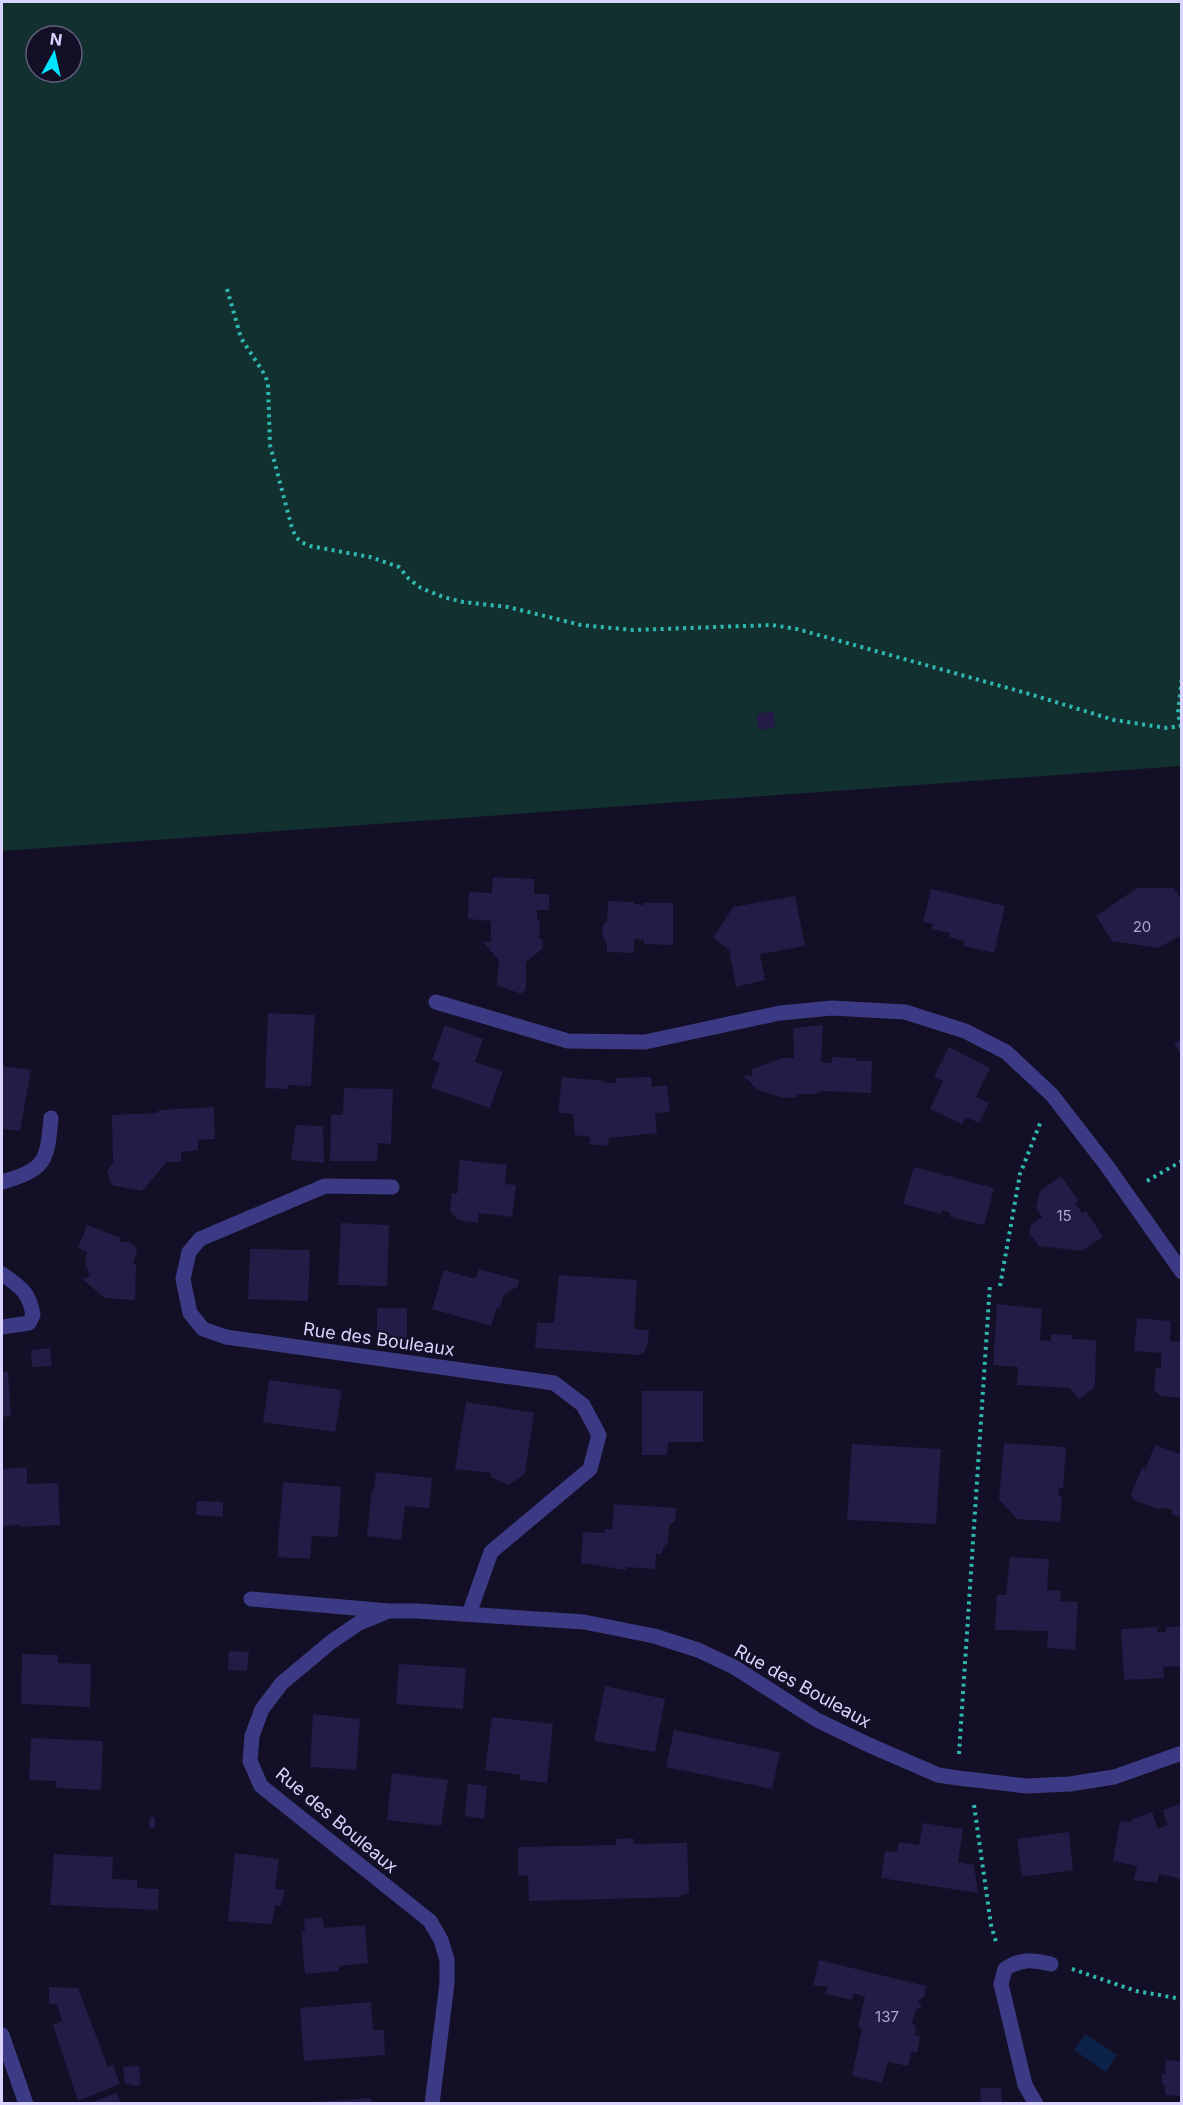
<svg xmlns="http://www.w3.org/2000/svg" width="1183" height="2105" font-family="Inter,sans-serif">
<rect width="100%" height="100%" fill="#130f26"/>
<path fill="#12302f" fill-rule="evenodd" d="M2,2H1181V766L2,851ZM36,36H72V72H36Z"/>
<polygon fill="#0c2248" points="1085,2034 1117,2055 1106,2072 1074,2050"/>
<g fill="#241b47">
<polygon points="774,711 775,728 758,730 757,714"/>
<polygon points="493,877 534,879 534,894 549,894 549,910 537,910 537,920 540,920 539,939 543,939 542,949 526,962 526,989 521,994 497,985 499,960 482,941 491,942 491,921 468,919 469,892 492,893"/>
<polygon points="1137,888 1174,888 1182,900 1182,935 1158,948 1112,941 1096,916"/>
<polygon points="931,889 1005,906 994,953 963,946 964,941 949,937 950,933 932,929 933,924 923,922"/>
<polygon points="795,896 805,946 760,954 765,980 736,987 729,950 713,938 733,907"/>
<polygon points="608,901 634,902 634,904 644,905 644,903 673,903 673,945 644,944 644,940 634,939 634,953 607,952 607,944 602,935 603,925 607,921"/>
<polygon points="268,1013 315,1015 311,1086 288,1085 288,1089 265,1088"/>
<polygon points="445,1025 483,1039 475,1062 503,1071 490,1108 431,1088 440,1063 432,1060"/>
<polygon points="823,1025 821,1062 832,1063 832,1057 856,1058 856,1061 872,1061 871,1093 821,1091 817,1094 797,1094 797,1097 784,1098 764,1092 757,1089 744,1076 752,1076 752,1069 783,1058 794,1058 793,1028"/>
<polygon points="1182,1038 1182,1055 1174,1044"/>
<polygon points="949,1047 990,1068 976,1097 989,1103 979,1123 966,1117 962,1124 930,1109 943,1081 934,1076"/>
<polygon points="2,1066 31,1070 20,1131 2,1129"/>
<polygon points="562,1077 605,1081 604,1083 616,1083 616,1078 651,1077 652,1087 667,1085 670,1112 655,1113 657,1133 609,1138 608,1146 589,1144 590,1137 575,1135 573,1114 558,1113"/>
<polygon points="344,1088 393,1089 391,1144 378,1143 377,1161 330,1161 331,1115 343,1115"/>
<polygon points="214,1107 215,1139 198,1140 198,1150 181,1152 181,1162 167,1162 142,1191 111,1185 107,1171 113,1163 112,1115 158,1113 159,1110"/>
<polygon points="296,1125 323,1126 324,1163 291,1160"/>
<polygon points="460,1160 507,1165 505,1184 516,1185 512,1217 479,1213 478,1223 458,1220 450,1211 452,1193 457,1194"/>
<polygon points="914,1167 994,1188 984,1225 950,1217 951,1213 942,1210 941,1214 903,1204"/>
<polygon points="1061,1176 1078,1200 1075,1203 1082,1213 1086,1211 1103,1237 1081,1251 1039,1246 1029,1233 1031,1225 1042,1217 1036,1208 1040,1191"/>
<polygon points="341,1223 389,1225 387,1286 338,1285"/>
<polygon points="87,1225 121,1238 120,1242 130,1242 135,1246 137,1252 133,1263 136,1264 135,1300 105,1298 82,1279 90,1276 85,1264 87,1252 78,1248"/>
<polygon points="250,1249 310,1250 308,1301 248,1299"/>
<polygon points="479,1269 519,1280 518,1286 504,1295 500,1308 497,1308 491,1326 432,1309 444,1270 475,1279"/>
<polygon points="559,1275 637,1280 634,1329 649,1330 648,1343 644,1352 639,1355 535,1348 537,1323 554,1323"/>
<polygon points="997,1304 1042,1309 1040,1340 1051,1341 1051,1334 1073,1335 1072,1339 1096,1340 1095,1387 1079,1399 1069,1388 1017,1385 1018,1367 993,1365"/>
<polygon points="377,1308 407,1308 407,1342 377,1338"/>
<polygon points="1137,1318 1171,1321 1170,1341 1182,1342 1182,1398 1161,1396 1154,1390 1156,1368 1161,1368 1161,1353 1134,1351"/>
<polygon points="50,1348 52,1366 32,1367 31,1350"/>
<polygon points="2,1372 8,1372 11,1416 2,1417"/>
<polygon points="269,1380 342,1390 335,1432 263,1422"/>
<polygon points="642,1391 703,1391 703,1442 668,1442 667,1455 642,1455"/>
<polygon points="466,1402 534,1413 525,1474 508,1485 491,1477 491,1473 455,1469"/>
<polygon points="1004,1443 1066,1447 1063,1488 1059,1488 1058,1496 1062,1496 1060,1522 1017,1519 999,1499"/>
<polygon points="852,1444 941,1449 936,1524 847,1520"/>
<polygon points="1155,1445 1182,1455 1182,1518 1171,1514 1172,1510 1166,1508 1157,1509 1134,1500 1131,1494 1142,1468 1145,1470"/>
<polygon points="27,1467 27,1484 58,1483 60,1525 19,1527 19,1525 2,1526 2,1469"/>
<polygon points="376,1472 432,1478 429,1508 405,1506 401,1540 367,1536 372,1490 374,1490"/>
<polygon points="283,1482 341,1487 338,1537 312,1536 310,1559 277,1557"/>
<polygon points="197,1501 223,1502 223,1517 196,1515"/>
<polygon points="614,1504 676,1508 675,1521 669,1526 668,1542 663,1548 662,1554 656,1554 655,1569 626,1567 626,1570 581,1563 583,1532 605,1533 604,1529 612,1529"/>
<polygon points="1010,1557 1049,1559 1047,1590 1061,1591 1060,1601 1078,1602 1075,1650 1047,1648 1048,1631 995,1630 997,1595 1006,1595"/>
<polygon points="1182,1626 1182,1666 1163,1667 1164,1678 1124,1680 1121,1629 1157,1627 1157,1632 1166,1632 1166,1627"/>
<polygon points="229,1651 249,1652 247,1671 228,1670"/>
<polygon points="22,1654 58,1655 58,1663 91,1664 90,1707 21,1704"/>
<polygon points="399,1664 466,1668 463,1709 396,1704"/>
<polygon points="605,1686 665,1699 655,1752 594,1741"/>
<polygon points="313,1714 360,1719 356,1770 310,1767"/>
<polygon points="492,1717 553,1724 547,1783 520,1780 520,1775 485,1770"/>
<polygon points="674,1730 780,1752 772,1789 666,1767"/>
<polygon points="31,1738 103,1741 101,1790 56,1788 56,1781 29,1780"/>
<polygon points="392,1773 448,1780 441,1826 387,1820"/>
<polygon points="468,1784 487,1786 484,1819 465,1816"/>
<polygon points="1182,1803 1182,1879 1159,1874 1157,1883 1134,1880 1137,1866 1113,1861 1120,1821 1131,1822 1132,1819 1152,1812 1158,1829 1167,1825 1163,1810"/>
<polygon points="150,1817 155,1817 155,1828 149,1828"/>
<polygon points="923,1823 963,1829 958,1862 974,1865 978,1893 881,1878 885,1851 897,1852 899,1842 919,1845"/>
<polygon points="1069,1832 1073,1870 1022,1877 1017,1839"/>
<polygon points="633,1838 634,1844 687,1843 689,1893 681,1895 681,1897 529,1901 528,1876 518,1875 518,1847 616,1845 616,1839"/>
<polygon points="235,1853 279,1859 275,1889 285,1890 281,1906 275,1905 272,1924 228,1921"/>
<polygon points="54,1854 113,1857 112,1879 137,1880 137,1888 159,1889 158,1910 50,1905"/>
<polygon points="322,1917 324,1928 365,1925 368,1963 339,1966 339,1971 305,1974 301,1931 305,1931 304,1919"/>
<polygon points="819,1960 926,1986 924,1997 918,2001 922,2006 916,2010 912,2022 916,2028 915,2035 920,2036 917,2053 912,2051 908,2066 888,2062 882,2083 852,2076 862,2028 858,2027 865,1997 854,1993 852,2000 826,1994 827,1987 813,1985"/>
<polygon points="49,1987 78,1988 108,2067 113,2065 120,2084 78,2101 53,2025 62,2021 57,2004 49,2004"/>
<polygon points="371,2002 373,2030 384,2030 385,2055 304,2061 300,2008"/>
<polygon points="1166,2060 1182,2061 1182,2096 1165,2095 1165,2085 1162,2084 1162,2074 1165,2074"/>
<polygon points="139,2066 141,2084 136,2086 125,2083 123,2067"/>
<polygon points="980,2088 1001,2088 1002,2104 981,2104"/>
<polygon points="117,2093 121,2104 89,2104 89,2103"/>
<polygon points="371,2098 371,2104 315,2104 315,2102"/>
</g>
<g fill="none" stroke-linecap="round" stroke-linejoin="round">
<g stroke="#2fb8b0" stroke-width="4" stroke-dasharray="3 4.5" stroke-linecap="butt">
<path d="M227,289L241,338L265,375L268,384L270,445L292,528C296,539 300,542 310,546L370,557L399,567L409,579L421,588L443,597L463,602L508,607L581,625L633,630L772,625L797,629L1033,695L1114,720L1167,728L1180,726"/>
<polyline points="1181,727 1178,713 1182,677"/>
<polyline points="1147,1181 1182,1161"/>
<polyline points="1000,1286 1020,1174 1041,1121"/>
<polyline points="959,1754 990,1284"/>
<polyline points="974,1805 991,1925 997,1945"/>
<polyline points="1072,1969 1136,1991 1182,1999"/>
</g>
<g stroke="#3d3a85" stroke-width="15">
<polyline points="436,1002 568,1041 645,1042 780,1013 832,1008 905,1012 965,1031 1006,1052 1052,1095 1107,1166 1182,1272"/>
<path d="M2,1182C46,1169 47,1162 51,1118"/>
<polyline points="392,1187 325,1186 200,1239 189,1252 183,1279 190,1313 203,1329 226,1337 554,1383 583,1405 599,1435 590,1469 491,1552 469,1614"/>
<path d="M2,1274C20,1287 29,1291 33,1315L29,1323L2,1327"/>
<polyline points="251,1599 389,1611 417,1611 584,1622 654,1636 698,1650 734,1667 817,1720 869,1745 938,1775 958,1778 1026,1786 1070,1784 1114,1777 1182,1753"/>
<polyline points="386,1612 359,1623 331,1642 282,1683 262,1709 252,1736 250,1761 261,1786 430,1921 441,1940 447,1960 447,1983 432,2104"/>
<polyline points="2,2035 26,2104"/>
<path d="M1036,2104L1025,2085L1001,1984L1005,1969C1022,1958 1031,1960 1051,1964"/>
</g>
</g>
<g text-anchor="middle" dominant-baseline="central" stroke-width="4.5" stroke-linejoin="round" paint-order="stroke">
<g font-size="15" fill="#aca6d1">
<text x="1142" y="926">20</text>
<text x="1064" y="1215">15</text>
<text x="887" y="2016">137</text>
</g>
<g font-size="18" fill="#d9d4ff" stroke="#130f26">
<text transform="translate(379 1339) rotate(8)">Rue des Bouleaux</text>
<text transform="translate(803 1686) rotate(29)">Rue des Bouleaux</text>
<text transform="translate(337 1820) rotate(40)">Rue des Bouleaux</text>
</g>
</g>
<rect width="1183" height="2105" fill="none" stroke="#d9d4ff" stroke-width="6"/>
<g transform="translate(54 54) rotate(8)"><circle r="28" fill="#130f26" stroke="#625e7d" stroke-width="1.5"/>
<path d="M0-4.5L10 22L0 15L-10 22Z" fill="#00e5ff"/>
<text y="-9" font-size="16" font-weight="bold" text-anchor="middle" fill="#d9d4ff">N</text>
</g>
</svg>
